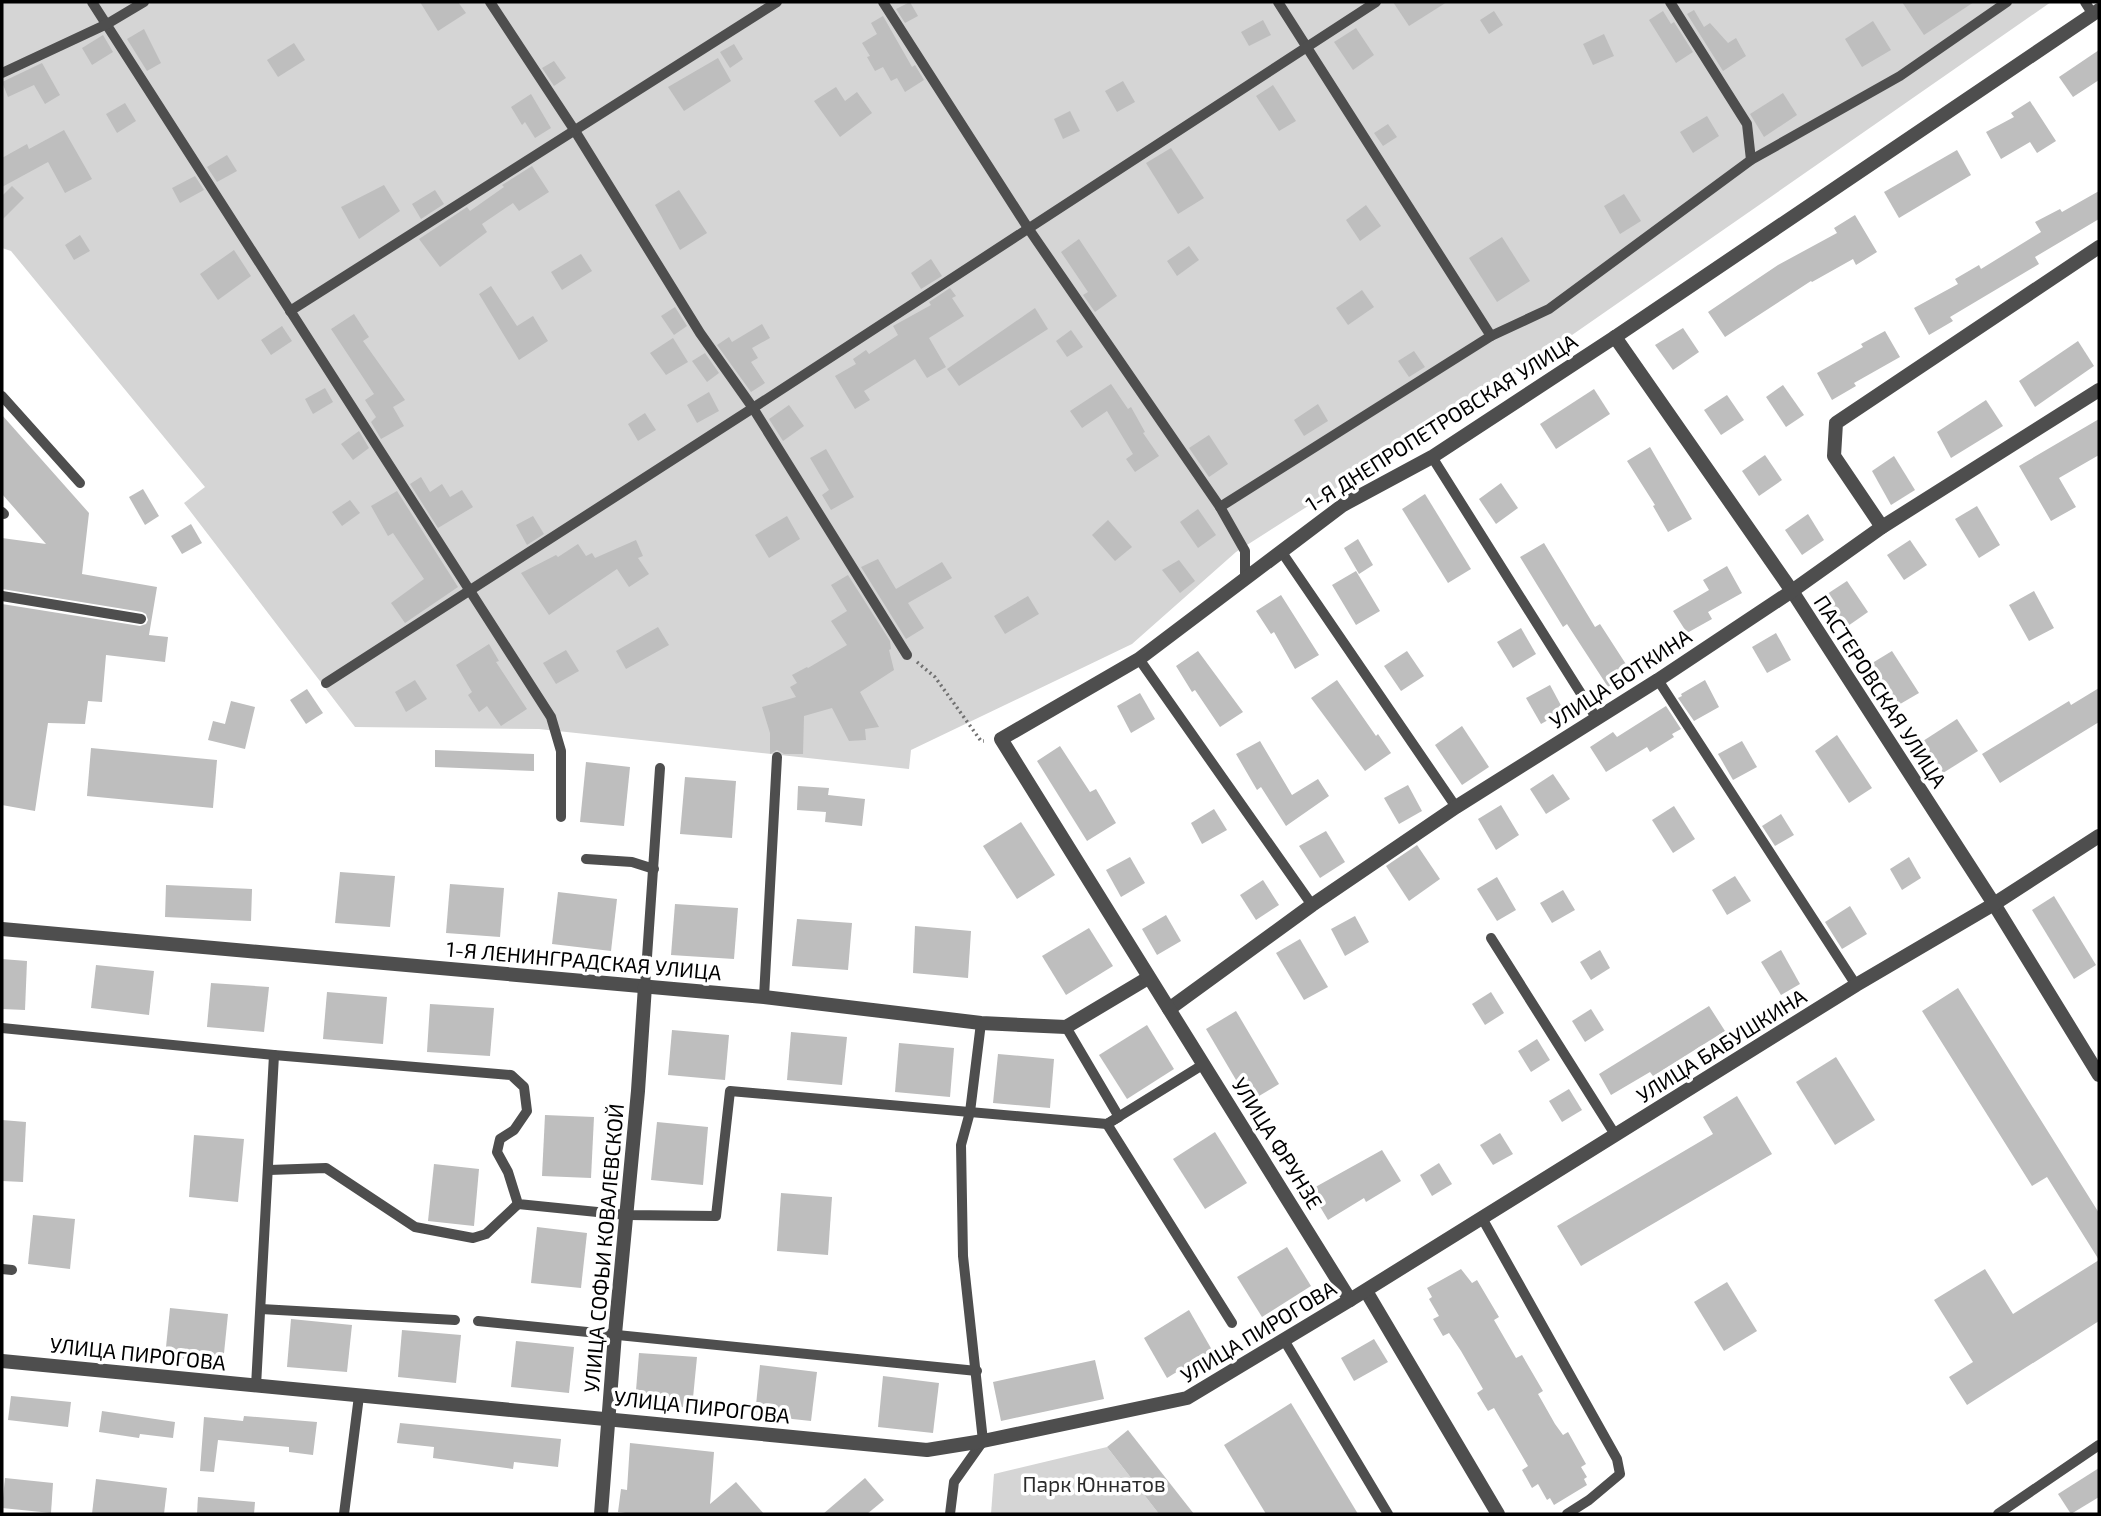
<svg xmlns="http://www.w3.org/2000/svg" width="2101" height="1516" font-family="'Exo 2',sans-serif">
<rect width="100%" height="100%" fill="#fff"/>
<g fill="#d5d5d5">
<polygon points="2,2 2051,2 1526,367 1236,552 1132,644 911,750 909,769 539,729 355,727 184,503 205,487 11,251 2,248"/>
<polygon points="1107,1447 1159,1514 991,1514 994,1474"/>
</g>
<g fill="#bebebe">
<polygon points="420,2 458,2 466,13 438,31"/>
<polygon points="910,2 918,16 905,23 896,9"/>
<polygon points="1393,2 1447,2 1409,26"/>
<polygon points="1902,2 1974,2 1924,35"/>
<polygon points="1694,10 1704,27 1710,23 1728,43 1736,38 1746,56 1723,71 1687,14"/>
<polygon points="1494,11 1503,25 1489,34 1480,20"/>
<polygon points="1663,11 1671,24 1674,22 1693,52 1676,63 1649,20"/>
<polygon points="883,16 912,67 915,65 924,80 905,92 897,78 891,81 883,67 875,71 867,57 870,56 862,43 877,34 871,23"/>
<polygon points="1263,20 1271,35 1249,46 1241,32"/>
<polygon points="1873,21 1891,50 1862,67 1845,39"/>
<polygon points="1356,28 1374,55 1353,70 1334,42"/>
<polygon points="144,29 161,63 147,71 127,39"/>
<polygon points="1604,34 1614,56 1593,65 1583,44"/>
<polygon points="103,35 113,52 92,65 82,48"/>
<polygon points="294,43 305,60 278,77 267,60"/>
<polygon points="734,44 743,59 730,68 720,52"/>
<polygon points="2099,50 2099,80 2073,97 2059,77"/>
<polygon points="718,58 731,81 684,111 668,87"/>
<polygon points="554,61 566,78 554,86 542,68"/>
<polygon points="42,63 60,95 45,104 34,85 8,97 2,82"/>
<polygon points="1123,81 1135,102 1117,112 1105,91"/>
<polygon points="1273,85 1296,121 1279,131 1256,96"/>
<polygon points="836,87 845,101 857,92 872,113 840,137 814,101"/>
<polygon points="1783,93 1797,115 1764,137 1750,114"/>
<polygon points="531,94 551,128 535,138 525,122 522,125 511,107"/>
<polygon points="2030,101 2056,141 2037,153 2030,142 2001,159 1986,132 2014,117 2011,113"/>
<polygon points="125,103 136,121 117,133 106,114"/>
<polygon points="1070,111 1080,131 1063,139 1054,119"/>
<polygon points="1707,116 1719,136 1693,153 1680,132"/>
<polygon points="1388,124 1397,137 1383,146 1374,133"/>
<polygon points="64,130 92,179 65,193 48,162 2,187 2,158 27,144 29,149"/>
<polygon points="1171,148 1204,198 1178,214 1146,163"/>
<polygon points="1957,150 1971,175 1899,218 1884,192"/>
<polygon points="227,155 237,171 217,182 207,167"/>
<polygon points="532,166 549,192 519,211 513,203 482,224 487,232 440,267 419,239 467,207 470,211 504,187 502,185"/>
<polygon points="195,176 204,190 180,203 172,188"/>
<polygon points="384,185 400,211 359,239 341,207"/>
<polygon points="12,186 24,198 2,220 2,196"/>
<polygon points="435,190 444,204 421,219 412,204"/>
<polygon points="679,190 707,233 680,250 655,205"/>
<polygon points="2099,191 2099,219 2035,257 2039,264 1950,317 1953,321 1929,335 1914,308 1958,284 1955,279 1979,265 1981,269 2041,232 2035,222 2060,209 2062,212"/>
<polygon points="1624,194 1641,221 1620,234 1604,206"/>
<polygon points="1366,205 1381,226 1360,241 1346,220"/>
<polygon points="1855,215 1877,252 1856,265 1853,259 1812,282 1811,281 1725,337 1708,312 1778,265 1837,233 1834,228"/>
<polygon points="80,235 90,251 74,260 65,245"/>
<polygon points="1502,237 1530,281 1497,302 1469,258"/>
<polygon points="1079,239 1117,296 1095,312 1083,295 1088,292 1061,252"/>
<polygon points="1189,246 1199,260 1177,276 1167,261"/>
<polygon points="234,250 251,276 218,300 200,274"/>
<polygon points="581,254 592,271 562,290 551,272"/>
<polygon points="931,259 942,276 921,289 911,273"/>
<polygon points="491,286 517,326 533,316 548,341 519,360 479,294"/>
<polygon points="950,288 956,296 952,298 964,316 929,338 946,367 927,378 915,359 864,391 870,400 855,409 835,376 856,364 853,359 866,350 869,354 898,335 893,326 931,305 929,302"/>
<polygon points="1362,290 1374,307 1348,325 1336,308"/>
<polygon points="675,307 687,326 674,335 661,316"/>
<polygon points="1035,308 1048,329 959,386 947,369"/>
<polygon points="354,314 369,337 363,341 405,400 393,407 404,426 381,439 371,422 376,417 365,400 374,394 331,329"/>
<polygon points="762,324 770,338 752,348 758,358 751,362 765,383 751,392 717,345 729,337 732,342"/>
<polygon points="282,326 292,341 271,355 261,340"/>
<polygon points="1683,328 1699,352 1673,370 1655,345"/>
<polygon points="1071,330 1083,347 1067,357 1056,341"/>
<polygon points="1885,331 1900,357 1854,383 1856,386 1832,400 1817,373 1863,347 1861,344"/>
<polygon points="673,338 688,362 666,375 650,353"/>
<polygon points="2078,341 2094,366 2035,407 2019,381"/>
<polygon points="1414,351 1425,367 1409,377 1398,361"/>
<polygon points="705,353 719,373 707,382 692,361"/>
<polygon points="1111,384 1128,409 1131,407 1145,432 1143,433 1159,456 1135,472 1126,459 1133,454 1107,411 1082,428 1070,411"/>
<polygon points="1783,385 1804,415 1786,427 1766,397"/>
<polygon points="325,388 333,402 313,414 305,399"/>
<polygon points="1594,389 1610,414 1556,449 1540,424"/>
<polygon points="709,392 719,411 697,423 687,405"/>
<polygon points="1727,395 1744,420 1721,435 1704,410"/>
<polygon points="1986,400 2003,426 1951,458 1937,432"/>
<polygon points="1318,404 1328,421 1304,436 1294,420"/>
<polygon points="789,405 804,426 783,441 769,419"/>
<polygon points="645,413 656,430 638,441 628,424"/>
<polygon points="2,415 89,513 82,574 157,587 149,635 168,637 165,662 106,655 102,702 88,701 85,724 48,723 35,811 2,805 2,604 140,626 146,624 148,620 146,614 142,612 2,589 2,538 46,544 2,494"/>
<polygon points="2099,419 2099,455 2059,478 2076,507 2051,521 2019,466"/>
<polygon points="359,431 369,448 353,460 341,444"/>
<polygon points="1209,435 1228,464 1209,477 1189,448"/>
<polygon points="1650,447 1692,519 1668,532 1653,506 1655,505 1627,461"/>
<polygon points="826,449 854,497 831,510 822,495 829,490 810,458"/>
<polygon points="1765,455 1782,480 1759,496 1742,471"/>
<polygon points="1894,456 1915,490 1891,505 1872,471"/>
<polygon points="421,477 430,492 442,484 450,497 462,490 473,507 438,528 410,484"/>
<polygon points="1501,483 1518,508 1496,524 1479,499"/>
<polygon points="143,489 159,516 145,525 129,497"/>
<polygon points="397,491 458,587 405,623 391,603 424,579 393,533 388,536 371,506"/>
<polygon points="1425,494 1471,569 1448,583 1402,509"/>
<polygon points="350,500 360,513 342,526 332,512"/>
<polygon points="1977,506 2000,545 1979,558 1955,519"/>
<polygon points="1198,509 1216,535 1198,548 1180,522"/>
<polygon points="1808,514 1824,540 1802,555 1785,530"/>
<polygon points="533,516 544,534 527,545 516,525"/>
<polygon points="787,516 800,539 769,558 755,535"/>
<polygon points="1108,520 1132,547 1115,561 1092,535"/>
<polygon points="191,524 202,543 182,554 171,536"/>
<polygon points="1358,539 1373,565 1359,574 1344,548"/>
<polygon points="636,540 643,556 638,558 649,574 629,587 617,569 549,615 521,573 556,555 558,557 578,544 586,556 592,553 595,558"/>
<polygon points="1910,540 1927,565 1904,580 1887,555"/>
<polygon points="1544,543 1595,627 1600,624 1631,672 1608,687 1567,624 1563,627 1520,557"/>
<polygon points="878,559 896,589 942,562 952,578 908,603 924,628 906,639 861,567"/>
<polygon points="1179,560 1195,581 1180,593 1162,570"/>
<polygon points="1727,566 1742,593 1708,612 1712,619 1687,633 1673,611 1709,590 1703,580"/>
<polygon points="1356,571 1380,611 1356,625 1332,585"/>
<polygon points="848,575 890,641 891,649 889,650 894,670 860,692 879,727 865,729 866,740 849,741 832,708 804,716 803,754 784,754 777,750 770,754 770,733 762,707 796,697 790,687 797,683 792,675 807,667 808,668 847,645 831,621 847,611 831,585"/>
<polygon points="1847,581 1868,612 1845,628 1824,596"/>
<polygon points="2034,591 2054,628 2029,641 2009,605"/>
<polygon points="1281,595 1319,655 1295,669 1274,632 1271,634 1256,611"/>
<polygon points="1028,596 1039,614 1005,634 994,616"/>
<polygon points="658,627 669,645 626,669 616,651"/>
<polygon points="1521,628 1536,654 1513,668 1497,642"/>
<polygon points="1776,633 1791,660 1767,673 1752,647"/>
<polygon points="489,644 499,661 496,662 527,709 501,726 487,706 479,712 468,695 472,692 456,665"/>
<polygon points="566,650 579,671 556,684 543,663"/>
<polygon points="1198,651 1243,712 1220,727 1195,690 1192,692 1176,666"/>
<polygon points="1407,651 1424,676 1401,691 1384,666"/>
<polygon points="1892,651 1919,693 1895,707 1869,665"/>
<polygon points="415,680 427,699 406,712 395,692"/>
<polygon points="1337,680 1376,736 1378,734 1391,753 1365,771 1311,698"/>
<polygon points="1705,680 1719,707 1694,721 1678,698 1682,696 1681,694"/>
<polygon points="1550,685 1564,711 1541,724 1526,698"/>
<polygon points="2099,688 2099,722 2000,783 1982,754 2069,701 2071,705"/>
<polygon points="307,689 323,713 306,724 290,700"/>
<polygon points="1140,693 1155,719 1131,733 1117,706"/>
<polygon points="231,701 255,707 245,749 208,740 213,721 225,724"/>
<polygon points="1666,706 1681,729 1672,734 1674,737 1650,752 1647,747 1606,772 1590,747 1613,732 1617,737"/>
<polygon points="1957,719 1978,751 1943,773 1923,741"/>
<polygon points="1462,726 1489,767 1462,785 1435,745"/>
<polygon points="1837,735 1872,788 1849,803 1815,751"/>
<polygon points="1260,741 1292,795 1318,779 1329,796 1286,826 1261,787 1257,790 1236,754"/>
<polygon points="1742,741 1757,767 1733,780 1718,754"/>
<polygon points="1060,746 1090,792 1096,789 1116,823 1087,841 1037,761"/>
<polygon points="91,748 217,760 213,808 87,796"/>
<polygon points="435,750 534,754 534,771 435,767"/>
<polygon points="586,762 630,767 624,826 580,822"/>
<polygon points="1553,774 1570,799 1546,814 1530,789"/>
<polygon points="685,777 736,781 732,838 680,834"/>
<polygon points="1408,785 1422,811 1399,824 1384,798"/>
<polygon points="798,786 829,788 828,795 865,799 862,826 825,822 826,812 797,810"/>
<polygon points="1501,805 1519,835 1496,850 1478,819"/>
<polygon points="1674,806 1695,839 1673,853 1652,820"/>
<polygon points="1214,809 1227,830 1202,844 1191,823"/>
<polygon points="1781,814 1794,835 1775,846 1762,826"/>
<polygon points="1021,822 1055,875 1017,899 983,846"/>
<polygon points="1326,831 1345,862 1320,878 1299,846"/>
<polygon points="1417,845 1440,879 1409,901 1386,866"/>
<polygon points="1130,857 1145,883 1121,897 1106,870"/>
<polygon points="1909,857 1921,878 1902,890 1890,869"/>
<polygon points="340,872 395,876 390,927 335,923"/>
<polygon points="1735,876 1751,901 1727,915 1712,890"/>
<polygon points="1497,877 1516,910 1497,921 1477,889"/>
<polygon points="1263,880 1279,905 1256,920 1240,895"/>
<polygon points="450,884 504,888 500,937 446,933"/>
<polygon points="166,885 252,889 251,921 165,917"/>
<polygon points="1563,890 1575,910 1552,923 1540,903"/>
<polygon points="558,892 617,899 611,951 552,944"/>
<polygon points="2054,896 2096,965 2074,979 2032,910"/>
<polygon points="675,904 738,908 734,959 671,955"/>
<polygon points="1850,906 1867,934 1842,949 1825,922"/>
<polygon points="1166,915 1181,941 1157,955 1142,929"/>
<polygon points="1355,916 1369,942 1345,956 1331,929"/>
<polygon points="797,919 852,923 848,970 792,966"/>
<polygon points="915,926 971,931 968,978 913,973"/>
<polygon points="1089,928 1113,966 1066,995 1042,956"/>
<polygon points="1300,939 1328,987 1304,1000 1276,953"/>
<polygon points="1600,950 1610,968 1591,980 1580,962"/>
<polygon points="1781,950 1800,984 1781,995 1761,962"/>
<polygon points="2,959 27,961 25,1010 2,1009"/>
<polygon points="96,965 154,971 149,1015 91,1008"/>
<polygon points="211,983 269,987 264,1032 207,1027"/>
<polygon points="1958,988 2099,1213 2099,1260 2047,1177 2032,1186 1922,1011"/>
<polygon points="327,992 387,997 383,1044 323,1039"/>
<polygon points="1491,992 1504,1013 1485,1025 1472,1004"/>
<polygon points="430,1004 494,1008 490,1056 427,1052"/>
<polygon points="1709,1006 1725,1031 1653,1076 1650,1072 1611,1095 1599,1074"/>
<polygon points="1591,1009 1604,1030 1585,1042 1572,1021"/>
<polygon points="1236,1011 1279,1084 1249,1102 1206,1029"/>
<polygon points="1147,1025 1174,1069 1127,1099 1099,1055"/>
<polygon points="672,1030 729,1035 725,1080 668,1075"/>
<polygon points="791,1032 847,1037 842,1085 787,1080"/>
<polygon points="1537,1039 1550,1060 1531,1072 1518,1051"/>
<polygon points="899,1043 954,1048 950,1097 895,1092"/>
<polygon points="998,1054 1054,1059 1050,1108 993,1103"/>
<polygon points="1836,1057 1875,1120 1835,1145 1796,1082"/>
<polygon points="1569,1089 1582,1110 1562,1122 1549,1101"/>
<polygon points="1737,1096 1772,1154 1581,1266 1557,1226 1713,1134 1703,1117"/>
<polygon points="545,1115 594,1117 591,1178 542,1176"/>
<polygon points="2,1120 26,1122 23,1182 2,1181"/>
<polygon points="657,1122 708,1127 703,1185 651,1180"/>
<polygon points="1215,1132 1247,1183 1205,1209 1173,1159"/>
<polygon points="1500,1133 1513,1154 1493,1165 1480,1145"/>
<polygon points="194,1135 244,1139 238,1202 189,1197"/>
<polygon points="1382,1150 1401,1181 1366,1202 1364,1198 1328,1220 1310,1190"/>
<polygon points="1439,1163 1452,1184 1432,1196 1420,1175"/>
<polygon points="434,1164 479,1169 474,1226 428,1221"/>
<polygon points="781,1193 832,1197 828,1255 777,1251"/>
<polygon points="33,1215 75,1219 70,1269 28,1264"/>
<polygon points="537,1227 587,1233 581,1288 531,1283"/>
<polygon points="1287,1247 1311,1286 1262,1317 1237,1277"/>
<polygon points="2099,1260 2099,1321 1967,1405 1949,1377 1973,1362 1934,1300 1985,1269 2013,1314"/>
<polygon points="1461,1269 1472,1283 1477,1280 1499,1317 1494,1320 1516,1358 1522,1355 1543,1391 1538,1394 1555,1424 1563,1435 1568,1432 1586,1464 1581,1467 1587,1477 1584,1479 1587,1485 1554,1505 1550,1498 1547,1500 1538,1484 1532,1488 1522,1470 1528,1466 1494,1408 1488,1411 1477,1393 1483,1389 1461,1351 1449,1333 1443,1336 1433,1319 1439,1316 1429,1299 1432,1297 1427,1288"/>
<polygon points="1727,1282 1757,1331 1724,1351 1694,1302"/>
<polygon points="170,1308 228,1314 223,1363 165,1357"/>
<polygon points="1189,1310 1212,1350 1167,1378 1144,1338"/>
<polygon points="291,1319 352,1325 347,1372 287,1367"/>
<polygon points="402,1330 461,1335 456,1383 398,1377"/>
<polygon points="1374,1339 1388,1362 1354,1381 1341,1358"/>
<polygon points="516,1341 574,1347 569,1393 511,1387"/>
<polygon points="639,1353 697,1357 692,1408 635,1403"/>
<polygon points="1095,1360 1104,1399 1001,1421 993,1382"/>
<polygon points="760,1365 817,1372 811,1421 755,1415"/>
<polygon points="883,1376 939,1383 933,1433 878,1427"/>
<polygon points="11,1396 71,1402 68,1427 8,1420"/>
<polygon points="1291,1403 1358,1514 1266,1514 1224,1445"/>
<polygon points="102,1411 175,1422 173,1438 140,1434 139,1438 99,1432"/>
<polygon points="244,1416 317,1422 313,1455 289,1452 289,1447 218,1440 214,1472 200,1471 204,1417 243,1421"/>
<polygon points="400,1423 561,1439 558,1467 514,1462 513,1469 433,1458 434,1447 397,1443"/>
<polygon points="1128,1430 1194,1514 1159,1514 1107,1447"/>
<polygon points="630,1443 714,1452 710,1504 736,1482 764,1514 633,1514 618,1512 621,1489 627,1490"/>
<polygon points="2099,1468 2099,1497 2071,1514 2058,1494"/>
<polygon points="5,1478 53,1483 51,1513 2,1508"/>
<polygon points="865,1478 884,1500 867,1514 823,1514"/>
<polygon points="96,1479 167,1488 164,1514 92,1514"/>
<polygon points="198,1497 255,1502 254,1514 197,1514"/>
</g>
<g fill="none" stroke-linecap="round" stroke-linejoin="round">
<polyline stroke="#707070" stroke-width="3.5" stroke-dasharray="2 3.5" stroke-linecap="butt" points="917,662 935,677 981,741 984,741"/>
<g stroke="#4e4e4e" stroke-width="10">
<polyline points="92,2 551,717 561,751 561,817"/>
<polyline points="490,2 575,131 700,333 753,408 907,655"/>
<polyline points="883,2 1028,228 1220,507 1245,551 1245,577"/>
<polyline points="1278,2 1491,336"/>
<polyline points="1670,2 1747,124 1751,160"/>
<polyline points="2085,2 2092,13"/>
<polyline points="2,73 107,24 144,2"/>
<polyline points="290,311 777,2"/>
<polyline points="2,396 80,483"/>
<polyline points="1432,457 1597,719"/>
<polyline points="1220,507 1491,336 1549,309 1751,160 1900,76 2007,2"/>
<polyline points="2,512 4,514"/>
<polyline points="1281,551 1456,807"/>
<polyline points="2,596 141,619"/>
<polyline points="1139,659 1312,905"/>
<polyline points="1658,680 1856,985"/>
<polyline points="326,683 753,408 1376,2"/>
<polyline points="586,859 632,862 654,869"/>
<polyline points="1491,938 1616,1136"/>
<polyline points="645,986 660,768"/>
<polyline points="764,997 777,757"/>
<polyline points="1066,1027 1119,1117 1107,1124 1232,1323"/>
<polyline points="2,1028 274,1055 511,1075 524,1087 527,1111 514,1130 500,1139 497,1152 508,1172 518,1204 627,1215 716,1216 730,1091 1107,1124 1204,1064"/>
<polyline points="269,1170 326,1168 415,1227 473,1238 486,1234 518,1204"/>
<polyline points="1482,1218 1617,1459 1620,1474 1589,1500 1567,1514"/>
<polyline points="2,1269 12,1270"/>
<polyline points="261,1309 455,1320"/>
<polyline points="478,1321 977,1371"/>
<polyline points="1284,1340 1388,1514"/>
<polyline points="256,1386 274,1055"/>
<polyline points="344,1514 359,1396"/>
<polyline points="950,1514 954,1482 983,1441 963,1256 961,1145 970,1112 981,1023"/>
<polyline points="1998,1514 2099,1445"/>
</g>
<g stroke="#4e4e4e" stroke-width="14">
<polyline points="1615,337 1792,591 1994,904 2099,1075"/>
<polyline points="1882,527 1834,456 1836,423 2099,247"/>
<polyline points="2,929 764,997 981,1023 1066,1027 1148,978"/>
<polyline points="1169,1009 1312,905 1456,807 1658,680 1792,591 1882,527 2099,390"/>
<polyline points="1366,1291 1498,1514"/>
<polyline points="1350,1300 1001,739 1139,659 1343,505 1432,457 1615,337 2099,10"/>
<polyline points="2,1361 927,1450 983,1441 1187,1398 1350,1300 1856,985 1994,904 2099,836"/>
<polyline points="601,1514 615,1334 638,1091 645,986"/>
</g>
</g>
<g text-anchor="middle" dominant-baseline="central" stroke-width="7" stroke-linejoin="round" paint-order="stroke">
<g font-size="21" fill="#000" stroke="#fff">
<text transform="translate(1441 422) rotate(-32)">1-Я ДНЕПРОПЕТРОВСКАЯ УЛИЦА</text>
<text transform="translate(1620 678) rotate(-33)">УЛИЦА БОТКИНА</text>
<text transform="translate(1881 691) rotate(57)">ПАСТЕРОВСКАЯ УЛИЦА</text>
<text transform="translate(584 960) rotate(5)">1-Я ЛЕНИНГРАДСКАЯ УЛИЦА</text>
<text transform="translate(1721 1045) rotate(-32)">УЛИЦА БАБУШКИНА</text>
<text transform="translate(1278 1143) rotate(58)">УЛИЦА ФРУНЗЕ</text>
<text transform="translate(603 1248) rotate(-85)">УЛИЦА СОФЬИ КОВАЛЕВСКОЙ</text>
<text transform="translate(1258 1331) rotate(-31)">УЛИЦА ПИРОГОВА</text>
<text transform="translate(138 1353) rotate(6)">УЛИЦА ПИРОГОВА</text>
<text transform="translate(702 1406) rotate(6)">УЛИЦА ПИРОГОВА</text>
</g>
<g font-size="21" fill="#2c2c2c" stroke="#fff">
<text x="1094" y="1483">Парк Юннатов</text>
</g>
</g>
<rect width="2101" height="1516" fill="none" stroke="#000000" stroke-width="7"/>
</svg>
